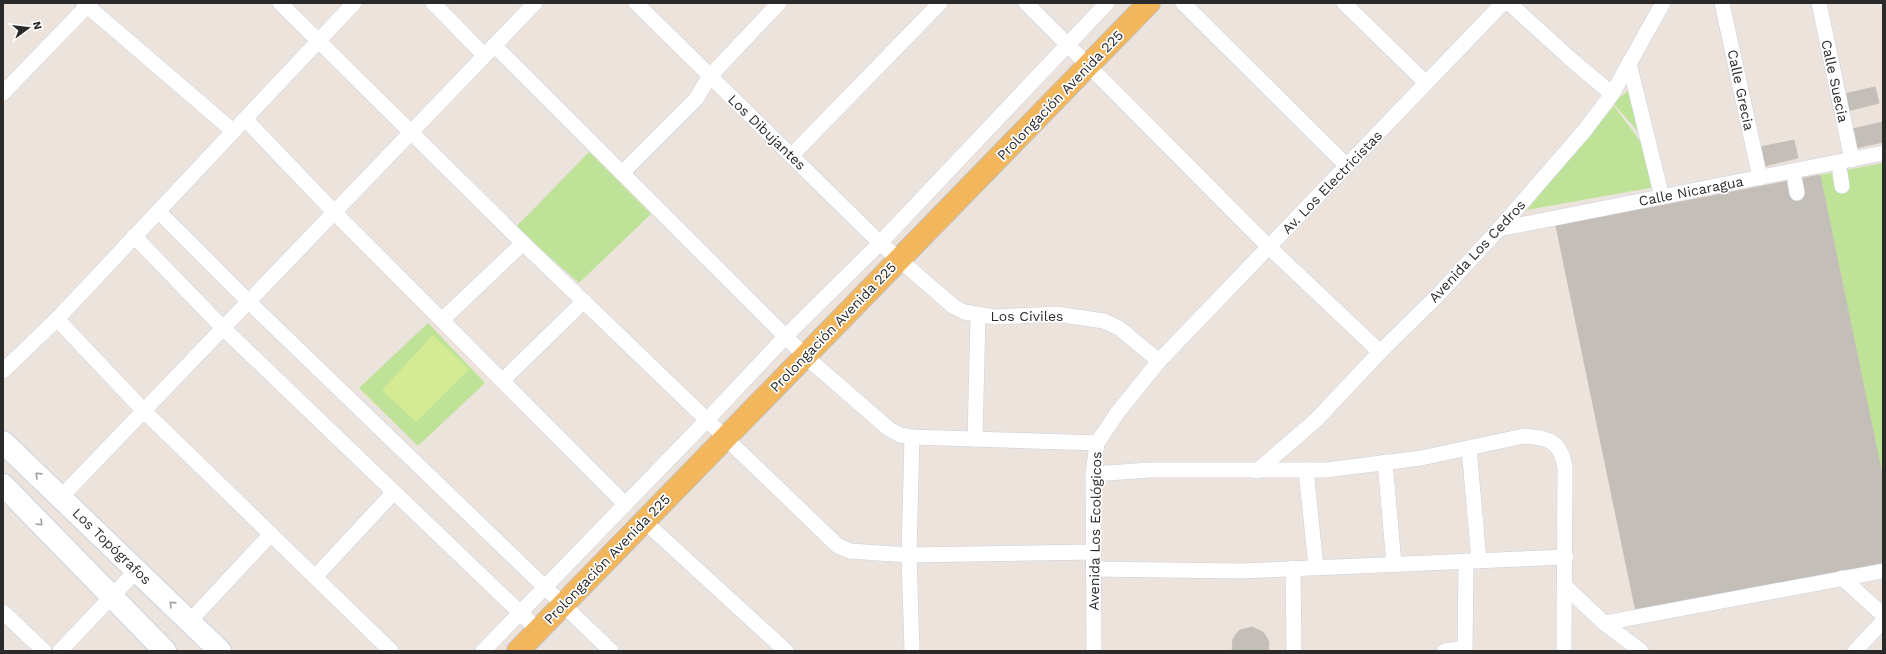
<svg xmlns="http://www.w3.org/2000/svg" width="1886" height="654" font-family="'Work Sans',sans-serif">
<rect width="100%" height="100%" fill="#ece3dc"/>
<g fill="#bee398">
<polygon points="1630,89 1646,141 1613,103"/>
<polygon points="1614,106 1649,153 1655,187 1527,210"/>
<polygon points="589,152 651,214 579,283 516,227"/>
<polygon points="1883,163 1883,479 1820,175"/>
<polygon points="428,323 485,383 418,446 359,388"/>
</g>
<polygon fill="#d4eb94" points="433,335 469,369 416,422 382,390"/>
<g fill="#c4beb8" stroke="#c8beb6">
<polygon points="1875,87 1879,103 1844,112 1840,95"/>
<polygon points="1883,122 1883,142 1852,149 1848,130"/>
<polygon points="1794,140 1798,158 1765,166 1760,147"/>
<polygon points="1820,175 1883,479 1883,563 1637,617 1556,226"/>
<polygon points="1252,627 1263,632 1267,638 1269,643 1268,651 1232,651 1233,639 1236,634 1240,630"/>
</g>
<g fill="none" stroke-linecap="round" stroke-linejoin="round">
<g stroke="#cad1dc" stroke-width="16">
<g id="minor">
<polyline points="84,3 233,131"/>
<polyline points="280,3 523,243 838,546 850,551 909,555 1094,552"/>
<polyline points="433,3 484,55"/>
<polyline points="636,3 880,243 953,306 964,312 995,317 1056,314 1104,321 1119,328 1159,361"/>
<polyline points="1026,3 1269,247 1380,352"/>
<polyline points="1183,3 1347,166"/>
<polyline points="1344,3 1426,83"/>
<polyline points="1509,3 1574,62 1612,94"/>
<polyline points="1722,3 1760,178"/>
<polyline points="1819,3 1852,160"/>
<polyline points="494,45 805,356 889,429 900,435 912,437 1097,443"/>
<polyline points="1629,63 1662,197"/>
<polyline points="3,93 90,3"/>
<polyline points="245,119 334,212 625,504"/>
<polyline points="792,155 940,3"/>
<polyline points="622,173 696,99 710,76 779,3"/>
<polyline points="1840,173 1842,186"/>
<polyline points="1795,182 1797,193"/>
<polyline points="158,211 249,302 611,651"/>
<polyline points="1499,229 1883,153"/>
<polyline points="134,236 223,328 538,630"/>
<polyline points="57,319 144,411 391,651"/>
<polyline points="442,320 523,243"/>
<polyline points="3,371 57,319 354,3"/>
<polyline points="503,380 584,301"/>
<polyline points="912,437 909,555 912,651"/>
<polyline points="975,439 978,316"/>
<polyline points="1469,448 1479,561"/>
<polyline points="1385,462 1394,564"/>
<polyline points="1306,470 1316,567"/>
<polyline points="1257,471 1316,420 1380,352 1438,295 1499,229 1585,130 1612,94 1663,3"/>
<path d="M1093,474L1150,470H1326L1421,458L1524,436C1549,438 1561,441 1565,468L1564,651"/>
<polyline points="61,497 535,3"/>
<polyline points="644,521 786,651"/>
<polyline points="1293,568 1294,651"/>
<polyline points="1093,569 1241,571 1566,557"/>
<polyline points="315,577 394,492"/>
<polyline points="1842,578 1883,615"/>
<polyline points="1566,587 1604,623 1641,651"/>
<polyline points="3,612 44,651"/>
<polyline points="190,621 271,534"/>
<polyline points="1604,623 1883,571"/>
<polyline points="60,651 137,570"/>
<polyline points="483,651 707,420 786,336 880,243 1107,3"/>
<polyline points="1094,651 1093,474 1097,443 1118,412 1159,361 1503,3"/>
<polyline points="1445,651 1465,648"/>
<polyline points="1465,651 1466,561"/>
<polyline points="1855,651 1883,621"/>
</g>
</g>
<g stroke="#cad1dc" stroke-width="24">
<g id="secondary">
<polyline points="3,442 220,651"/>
<polyline points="3,485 165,651"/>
</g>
</g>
<g stroke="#c3c3c3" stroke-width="24">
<polyline id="primary" points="518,651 1149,3"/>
</g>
<use href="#minor" stroke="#fff" stroke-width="15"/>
<use href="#secondary" stroke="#fff" stroke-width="22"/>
<use href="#primary" stroke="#f2b75c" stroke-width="22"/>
</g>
<defs><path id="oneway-chevron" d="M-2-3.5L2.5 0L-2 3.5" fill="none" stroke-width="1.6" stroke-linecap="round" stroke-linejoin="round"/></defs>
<g stroke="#9f9f9f">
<use href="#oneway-chevron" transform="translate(38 475) rotate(-136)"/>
<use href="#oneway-chevron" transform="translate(40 523) rotate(46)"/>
<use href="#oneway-chevron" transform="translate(172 604) rotate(-136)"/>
</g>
<g text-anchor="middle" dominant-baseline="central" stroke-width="3.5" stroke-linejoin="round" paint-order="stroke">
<g font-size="14" fill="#2a2a2a" stroke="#fff">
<text transform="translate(1835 81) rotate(78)">Calle Suecia</text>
<text transform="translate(1741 90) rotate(78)">Calle Grecia</text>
<text transform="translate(1060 95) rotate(-46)">Prolongación Avenida 225</text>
<text transform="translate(767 132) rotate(44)">Los Dibujantes</text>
<text transform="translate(1332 182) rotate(-46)">Av. Los Electricistas</text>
<text transform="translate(1691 191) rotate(-11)">Calle Nicaragua</text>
<text transform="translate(1477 251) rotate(-47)">Avenida Los Cedros</text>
<text x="1027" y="316">Los Civiles</text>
<text transform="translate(833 327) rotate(-46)">Prolongación Avenida 225</text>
<text transform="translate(1095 531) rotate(-89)">Avenida Los Ecológicos</text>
<text transform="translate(112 546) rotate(44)">Los Topógrafos</text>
<text transform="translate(607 559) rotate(-46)">Prolongación Avenida 225</text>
</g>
</g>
<rect width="1886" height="654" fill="none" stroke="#2a2a2a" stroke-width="8"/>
<g transform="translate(28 28) rotate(75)" stroke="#ffffff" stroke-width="3" paint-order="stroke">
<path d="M0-3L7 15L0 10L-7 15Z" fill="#2a2a2a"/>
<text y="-6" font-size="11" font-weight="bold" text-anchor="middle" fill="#2a2a2a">N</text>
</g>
</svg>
